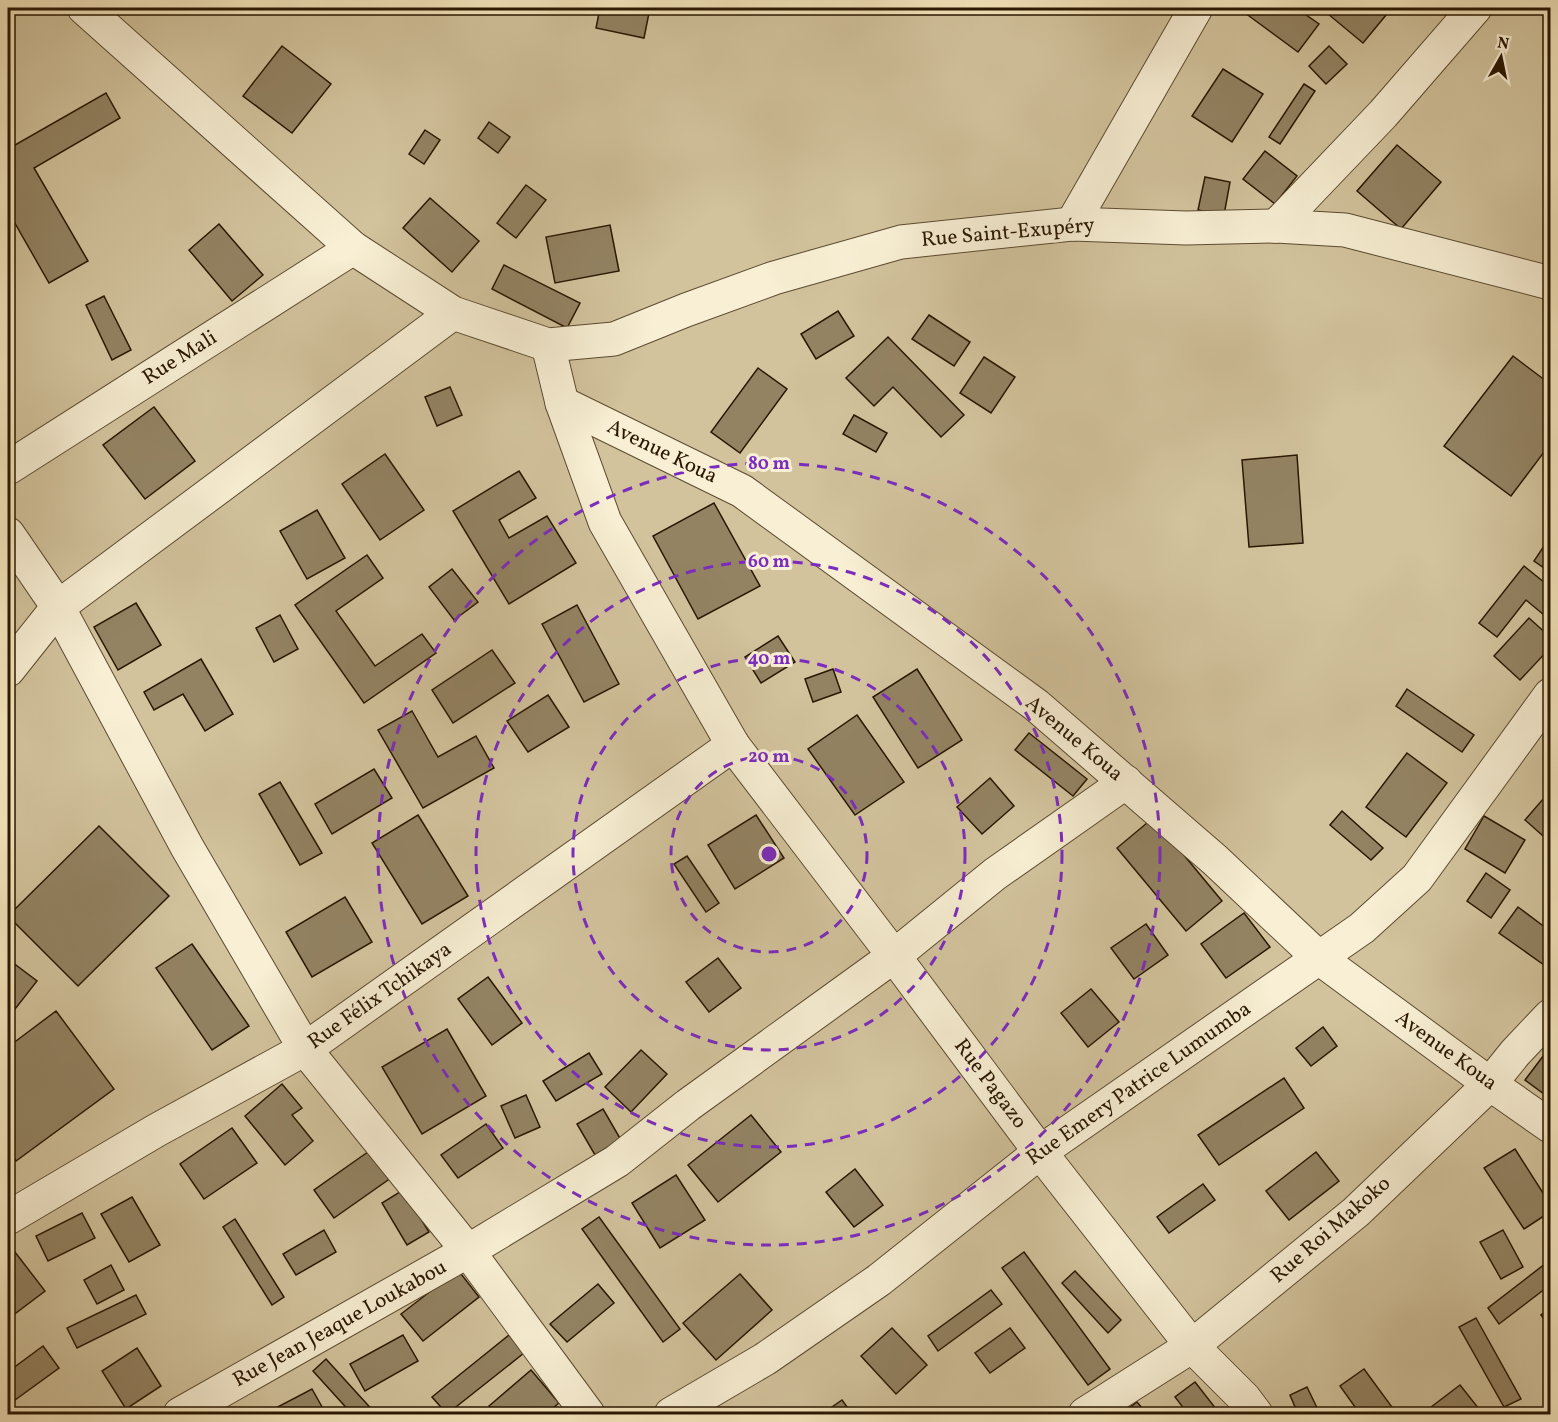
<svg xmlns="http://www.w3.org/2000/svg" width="1558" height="1422" font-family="Vollkorn,serif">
<rect width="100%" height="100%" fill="#f5e6bd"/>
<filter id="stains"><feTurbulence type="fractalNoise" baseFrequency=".00333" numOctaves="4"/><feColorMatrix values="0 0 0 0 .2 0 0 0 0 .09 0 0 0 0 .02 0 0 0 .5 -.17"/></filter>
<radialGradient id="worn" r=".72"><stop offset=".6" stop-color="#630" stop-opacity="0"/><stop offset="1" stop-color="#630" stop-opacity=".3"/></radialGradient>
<rect fill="#d2c39d" stroke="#7e6d50" stroke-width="1.5" x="8" y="8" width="1542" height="1406"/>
<g fill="#938363" stroke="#291702" stroke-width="1.5">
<polygon points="600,8 650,8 644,38 596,28"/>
<polygon points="1243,8 1296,8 1319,24 1298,52 1241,10"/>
<polygon points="1324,8 1388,8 1391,9 1363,43 1322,9"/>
<polygon points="282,46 331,84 292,133 243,96"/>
<polygon points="1329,46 1347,64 1326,84 1309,66"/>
<polygon points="1223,69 1263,94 1232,142 1192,116"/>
<polygon points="1304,84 1315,91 1280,144 1269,137"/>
<polygon points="106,93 120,118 34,168 88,261 49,283 8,211 8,149"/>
<polygon points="489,122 510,137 498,153 478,138"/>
<polygon points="425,130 440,140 424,164 409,154"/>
<polygon points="1397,145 1441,182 1401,229 1357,191"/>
<polygon points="1265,151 1297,176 1275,204 1243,179"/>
<polygon points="1205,177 1230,182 1224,215 1198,210"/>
<polygon points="526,185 546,200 516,238 497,223"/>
<polygon points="430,198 479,241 452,272 403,228"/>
<polygon points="219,224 263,275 232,301 189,250"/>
<polygon points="610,225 619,271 555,283 546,237"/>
<polygon points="504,265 580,303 567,328 492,289"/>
<polygon points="104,296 131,350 112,360 86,305"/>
<polygon points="838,311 854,336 816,359 801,334"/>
<polygon points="929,315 970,342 954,366 912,339"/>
<polygon points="888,337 964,415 941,437 893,387 874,406 846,378"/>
<polygon points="1513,356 1550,384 1550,444 1511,496 1444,446"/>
<polygon points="984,357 1015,377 991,413 960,393"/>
<polygon points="758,368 787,389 740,453 711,432"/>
<polygon points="450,387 462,415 437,426 425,397"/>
<polygon points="154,407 195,461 145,499 103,445"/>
<polygon points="854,415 887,433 876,452 843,434"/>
<polygon points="385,454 424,510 380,540 342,484"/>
<polygon points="1297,455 1303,543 1249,547 1242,460"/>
<polygon points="519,471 536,498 499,520 509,538 547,516 576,563 509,604 453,511"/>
<polygon points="714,503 760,586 698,619 653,536"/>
<polygon points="317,510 345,558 307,579 280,531"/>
<polygon points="1550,537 1550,572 1534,561"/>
<polygon points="367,555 383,578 336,611 375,666 422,634 436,653 364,703 295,605"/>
<polygon points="1524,566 1550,587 1550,620 1526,600 1497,637 1479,623"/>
<polygon points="452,569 478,602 454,620 429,587"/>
<polygon points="136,603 161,645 118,670 94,627"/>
<polygon points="577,605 619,684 584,702 542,624"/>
<polygon points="280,615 298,649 274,662 256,628"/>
<polygon points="1529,618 1550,637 1550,648 1520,680 1494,656"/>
<polygon points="778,636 795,662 761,683 745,657"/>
<polygon points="492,650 515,683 453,723 432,690"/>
<polygon points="201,659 233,714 205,731 183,694 154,710 144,692"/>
<polygon points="833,669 841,692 813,702 805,679"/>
<polygon points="917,669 962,740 918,768 873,697"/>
<polygon points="1407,689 1474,735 1462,752 1396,706"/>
<polygon points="548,695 569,727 528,752 507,721"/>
<polygon points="412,711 438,757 476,736 494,768 423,808 378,730"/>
<polygon points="857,715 904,782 855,815 808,749"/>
<polygon points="1029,733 1087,779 1073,796 1015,750"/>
<polygon points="1407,753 1447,783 1406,837 1366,807"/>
<polygon points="374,769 392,798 332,834 315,804"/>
<polygon points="990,778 1014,806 982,834 957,807"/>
<polygon points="280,782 322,853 300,865 259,794"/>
<polygon points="1550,791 1550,842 1525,820"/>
<polygon points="1342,811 1383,848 1371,860 1330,825"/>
<polygon points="418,815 468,896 422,924 372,843"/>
<polygon points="756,815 784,858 735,889 708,845"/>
<polygon points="1484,816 1525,840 1505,873 1465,849"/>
<polygon points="1153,818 1222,901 1186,931 1117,848"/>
<polygon points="99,826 169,896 78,986 8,916"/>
<polygon points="687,856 719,903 706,912 674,864"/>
<polygon points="1486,873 1510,890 1491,918 1467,901"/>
<polygon points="345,897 372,942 312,977 286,932"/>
<polygon points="1518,907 1550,931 1550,956 1544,965 1499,933"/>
<polygon points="1244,913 1270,947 1226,978 1201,944"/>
<polygon points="1146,924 1168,955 1134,979 1111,948"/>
<polygon points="192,944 249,1026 212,1050 156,968"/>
<polygon points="718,958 741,988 709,1012 686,982"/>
<polygon points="8,959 37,981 8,1018"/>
<polygon points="488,977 522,1023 492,1045 458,999"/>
<polygon points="1091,989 1119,1022 1088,1047 1061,1013"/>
<polygon points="56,1011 114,1089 16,1161 8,1150 8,1047"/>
<polygon points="1323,1027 1337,1046 1311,1066 1296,1048"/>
<polygon points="447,1029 486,1096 422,1134 382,1067"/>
<polygon points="1550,1047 1550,1094 1548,1097 1525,1080"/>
<polygon points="641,1050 667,1074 631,1112 605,1087"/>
<polygon points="589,1053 602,1074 556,1101 543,1081"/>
<polygon points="1284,1078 1304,1108 1219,1165 1198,1135"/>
<polygon points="282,1084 302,1108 292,1115 313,1141 285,1165 245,1116"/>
<polygon points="526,1095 540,1127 515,1138 501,1106"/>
<polygon points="603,1109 621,1140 595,1155 577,1124"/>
<polygon points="751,1115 781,1152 718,1202 688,1165"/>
<polygon points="486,1124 503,1148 458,1178 441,1155"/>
<polygon points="232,1128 257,1163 204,1199 180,1164"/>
<polygon points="375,1147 395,1175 334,1218 314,1190"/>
<polygon points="1515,1149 1550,1204 1550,1212 1524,1229 1484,1168"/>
<polygon points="1316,1152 1339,1181 1289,1220 1266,1191"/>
<polygon points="855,1169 883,1205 854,1227 826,1192"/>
<polygon points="676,1175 705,1220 660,1248 632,1203"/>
<polygon points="1203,1184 1215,1200 1169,1233 1157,1217"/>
<polygon points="403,1190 429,1232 407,1245 382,1203"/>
<polygon points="132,1197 160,1245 129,1262 101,1214"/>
<polygon points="82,1213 95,1238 48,1261 36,1236"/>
<polygon points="599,1217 680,1329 663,1342 582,1229"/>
<polygon points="235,1219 284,1297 272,1305 223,1227"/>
<polygon points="324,1230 336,1252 296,1275 283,1254"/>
<polygon points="1503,1230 1523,1267 1501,1279 1480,1242"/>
<polygon points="8,1243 45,1291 8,1319"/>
<polygon points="1024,1252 1110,1369 1088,1385 1002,1268"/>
<polygon points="1550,1260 1550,1285 1499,1324 1488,1308"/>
<polygon points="111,1265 124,1290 97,1304 84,1280"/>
<polygon points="458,1270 479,1297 423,1341 401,1314"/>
<polygon points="1075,1271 1121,1320 1108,1333 1062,1283"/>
<polygon points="740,1274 772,1310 716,1360 683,1323"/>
<polygon points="598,1284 614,1303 567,1342 550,1324"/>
<polygon points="991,1290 1002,1304 938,1351 928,1336"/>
<polygon points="136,1295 146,1314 77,1348 67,1328"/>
<polygon points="1550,1308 1550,1328 1541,1315"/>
<polygon points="1476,1318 1521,1399 1504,1407 1459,1327"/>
<polygon points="892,1328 927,1365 896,1394 861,1356"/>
<polygon points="1010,1328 1025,1348 990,1373 975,1353"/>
<polygon points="403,1335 418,1361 365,1391 350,1364"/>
<polygon points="509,1335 524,1353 447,1414 432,1397"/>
<polygon points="43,1346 59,1368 8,1405 8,1372"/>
<polygon points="137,1348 161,1386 126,1409 102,1371"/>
<polygon points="326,1359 376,1414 352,1414 313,1371"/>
<polygon points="1364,1369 1397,1414 1360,1414 1340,1386"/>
<polygon points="531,1370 559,1403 546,1414 496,1414 489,1406"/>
<polygon points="1195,1382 1220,1414 1188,1414 1175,1397"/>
<polygon points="1460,1385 1483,1414 1422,1414"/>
<polygon points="1307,1387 1320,1414 1298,1414 1290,1395"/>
<polygon points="312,1389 326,1414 269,1414 268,1412"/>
<polygon points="842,1400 852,1414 822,1414"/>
<polygon points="1137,1402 1147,1414 1121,1414"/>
</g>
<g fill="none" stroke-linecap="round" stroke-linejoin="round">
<g stroke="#5c4b31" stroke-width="35">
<g id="minor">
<polyline points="84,8 353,248 453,313 548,345 614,339 686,310 774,278 901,242 1072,224 1186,228 1276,226 1345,230 1550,283"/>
<polyline points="1072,224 1196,8"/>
<polyline points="1276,226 1383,114 1475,8"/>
<polyline points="548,345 562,403 605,522 733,745 894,956 1040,1152 1192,1346 1244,1398 1256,1414"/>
<polyline points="562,403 742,491 1036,705 1215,860 1319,958 1490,1084 1550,1126"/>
<polyline points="8,468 353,248"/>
<polyline points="8,534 58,607 187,847 305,1049 468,1251 588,1414"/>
<polyline points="8,670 58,607 453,313"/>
<polyline points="8,1218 157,1130 305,1049 733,745"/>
<polyline points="180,1414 468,1251 617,1161 688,1105 894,956 995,874 1126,782"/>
<polyline points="671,1414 765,1359 879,1280 1040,1152 1362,928 1417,878 1550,695"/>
<polyline points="1085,1414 1192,1346 1356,1212 1490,1084 1515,1053 1550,1016"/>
</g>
</g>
<use href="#minor" stroke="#f8efd4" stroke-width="33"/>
</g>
<g fill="none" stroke="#7b2cbf" stroke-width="3" stroke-dasharray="10 8">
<circle cx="769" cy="854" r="98"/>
<circle cx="769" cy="854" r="196"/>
<circle cx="769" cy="854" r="293"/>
<circle cx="769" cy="854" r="391"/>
</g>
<g text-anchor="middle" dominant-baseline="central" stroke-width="6" stroke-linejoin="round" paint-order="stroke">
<g font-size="21" fill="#291702" stroke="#f8efd4">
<text transform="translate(1008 233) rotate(-5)">Rue Saint-Exupéry</text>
<text transform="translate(180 358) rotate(-32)">Rue Mali</text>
<text transform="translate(662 452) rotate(26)">Avenue Koua</text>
<text transform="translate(1074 739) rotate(40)">Avenue Koua</text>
<text transform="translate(380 996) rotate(-35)">Rue Félix Tchikaya</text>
<text transform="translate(1446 1051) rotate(36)">Avenue Koua</text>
<text transform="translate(990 1084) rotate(53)">Rue Pagazo</text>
<text transform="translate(1139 1084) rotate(-35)">Rue Emery Patrice Lumumba</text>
<text transform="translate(1331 1230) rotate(-41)">Rue Roi Makoko</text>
<text transform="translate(340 1324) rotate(-29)">Rue Jean Jeaque Loukabou</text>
</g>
</g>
<circle cx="769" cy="854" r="9" fill="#7b2cbf" stroke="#f8efd4" stroke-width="3"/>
<g font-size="18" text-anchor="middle" font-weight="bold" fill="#7b2cbf" stroke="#f8efd4" stroke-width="6" stroke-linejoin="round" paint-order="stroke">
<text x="769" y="469">80 m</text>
<text x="769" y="567">60 m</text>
<text x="769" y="664">40 m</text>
<text x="769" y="762">20 m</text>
</g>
<rect width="1558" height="1422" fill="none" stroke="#f5e6bd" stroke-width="30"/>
<rect x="9" y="9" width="1540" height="1404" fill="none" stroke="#291702" stroke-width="3"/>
<rect x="15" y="15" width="1528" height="1392" fill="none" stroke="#291702" stroke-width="1.5"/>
<g transform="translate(1501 57) rotate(9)" stroke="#f8efd4" stroke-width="4.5" paint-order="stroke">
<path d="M0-4.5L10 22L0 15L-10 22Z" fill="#291702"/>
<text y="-9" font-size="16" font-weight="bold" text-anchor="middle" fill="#291702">N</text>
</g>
<rect width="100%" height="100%" filter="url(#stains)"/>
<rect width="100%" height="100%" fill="url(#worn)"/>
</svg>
